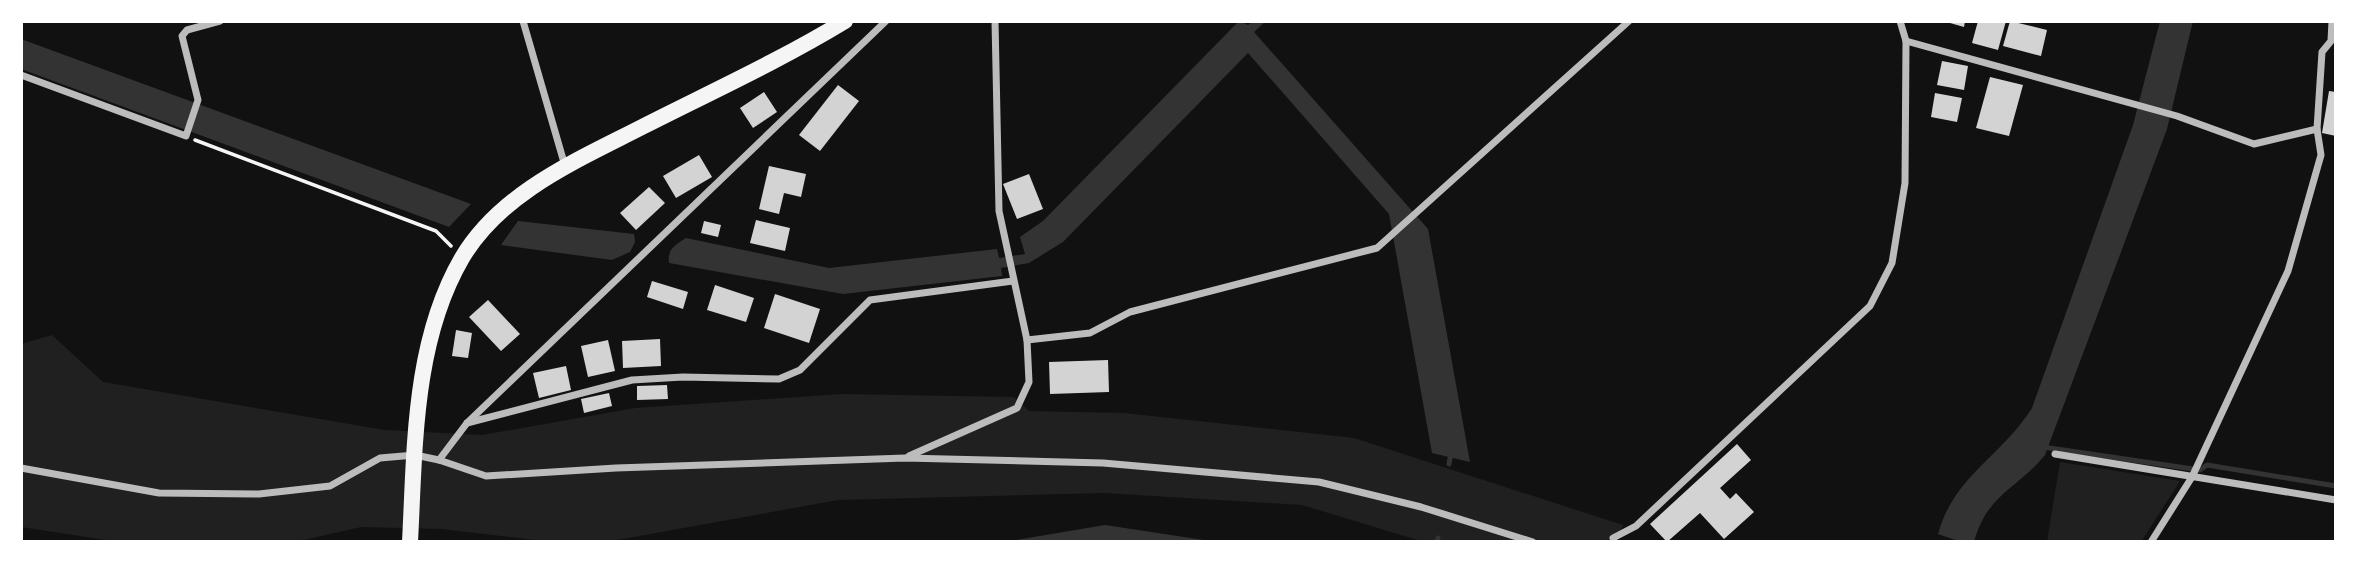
<svg xmlns="http://www.w3.org/2000/svg" width="2357" height="563" font-family="'Noto Serif',serif">
<rect width="100%" height="100%" fill="#111"/>
<g fill="#202020">
<polygon points="52,335 103,382 385,430 482,435 635,408 842,394 1014,397 1029,411 1124,413 1354,438 1623,525 1617,542 1424,542 1302,505 1104,493 838,500 606,542 553,542 442,529 361,527 295,542 119,542 21,527 21,344"/>
<polygon points="2060,462 2180,481 2141,542 2047,542"/>
</g>
<g fill="#333">
<path d="M1239,21L1248,25L1253,21H1266L1254,32L1428,229L1470,462L1432,453L1389,214L1248,53L1063,242L1029,263L1001,268L1002,276L843,294L669,263C667,249 675,245 686,238L829,268L997,249L999,258L1025,254L1020,237L1043,221Z"/>
<path d="M2160,21H2193L2167,129L2045,455C2016,490 1987,494 1974,542H1961L1938,534C1954,476 2000,458 2032,408L2133,125Z"/>
<polygon points="21,39 471,204 449,227 21,69"/>
<polygon points="518,221 634,234 635,242 630,252 612,260 501,245"/>
<polygon points="1105,525 1217,542 1004,542"/>
</g>
<g fill="none" stroke-linecap="round" stroke-linejoin="round">
<g stroke="#333" stroke-width="5">
<polyline points="2043,447 2200,470 2207,465 2336,486"/>
<polyline points="1449,464 1451,453"/>
<polyline points="1437,542 1438,538"/>
</g>
</g>
<g fill="#d3d3d3">
<polygon points="1943,21 1965,21 1964,27"/>
<polygon points="1978,21 2006,21 1998,50 1972,43"/>
<polygon points="2010,21 2047,30 2041,56 2003,46"/>
<polygon points="1942,61 1968,66 1964,90 1937,85"/>
<polygon points="1990,77 2023,85 2009,136 1976,128"/>
<polygon points="838,85 859,101 820,151 799,135"/>
<polygon points="2329,91 2336,92 2336,136 2322,133"/>
<polygon points="764,92 777,112 753,128 740,108"/>
<polygon points="1935,93 1962,98 1957,122 1931,117"/>
<polygon points="699,155 712,177 676,198 663,176"/>
<polygon points="769,166 806,174 801,197 784,193 779,214 759,209"/>
<polygon points="1029,174 1043,209 1017,219 1003,184"/>
<polygon points="649,187 665,203 636,230 620,213"/>
<polygon points="756,220 790,228 785,251 750,243"/>
<polygon points="704,221 721,225 718,237 701,233"/>
<polygon points="652,281 688,292 683,309 647,297"/>
<polygon points="715,285 754,298 746,322 707,310"/>
<polygon points="775,294 820,309 809,343 764,328"/>
<polygon points="488,300 520,334 501,351 469,317"/>
<polygon points="456,330 472,333 468,358 452,356"/>
<polygon points="660,339 661,366 623,368 622,341"/>
<polygon points="608,340 615,371 588,377 581,346"/>
<polygon points="1108,360 1109,392 1050,394 1049,362"/>
<polygon points="566,366 571,390 539,398 533,373"/>
<polygon points="667,385 668,399 637,400 637,386"/>
<polygon points="609,393 612,406 584,413 581,399"/>
<polygon points="1737,444 1751,460 1720,488 1730,499 1736,493 1754,512 1724,539 1700,513 1667,542 1650,524"/>
</g>
<g fill="none" stroke-linecap="round" stroke-linejoin="round">
<polyline stroke="#f5f5f5" stroke-width="3.5" points="195,140 436,231 451,246"/>
<g stroke="#bcbcbc" stroke-width="7">
<polyline points="523,21 565,166"/>
<polyline points="1906,41 2177,116 2254,144 2317,129"/>
<polyline points="21,75 186,136 198,100 182,36 187,30 220,21"/>
<polyline points="1027,340 1090,333 1130,312 1377,248 1629,21"/>
<polyline points="467,423 632,380 683,377 779,379 800,370 870,300 1013,281"/>
<polyline points="2055,454 2336,500"/>
<polyline points="909,456 1017,408 1029,382 1027,340 999,211 995,21"/>
<polyline points="439,460 467,423 886,21"/>
<polyline points="21,468 159,493 259,494 330,486 380,458 415,455 439,460 486,476 616,468 905,458 1103,463 1319,482 1421,507 1533,542"/>
<polyline points="1613,538 1636,526 1870,306 1892,263 1905,183 1906,41 1900,21"/>
<polyline points="2151,542 2192,477 2288,271 2321,155 2317,129 2322,52 2331,41 2332,21"/>
</g>
<path stroke="#f5f5f5" stroke-width="16" d="M410,542C415,448 413,342 462,258C501,192 578,160 644,126C711,92 781,60 845,21"/>
</g>
<rect width="2357" height="563" fill="none" stroke="#ffffff" stroke-width="46"/>
</svg>
